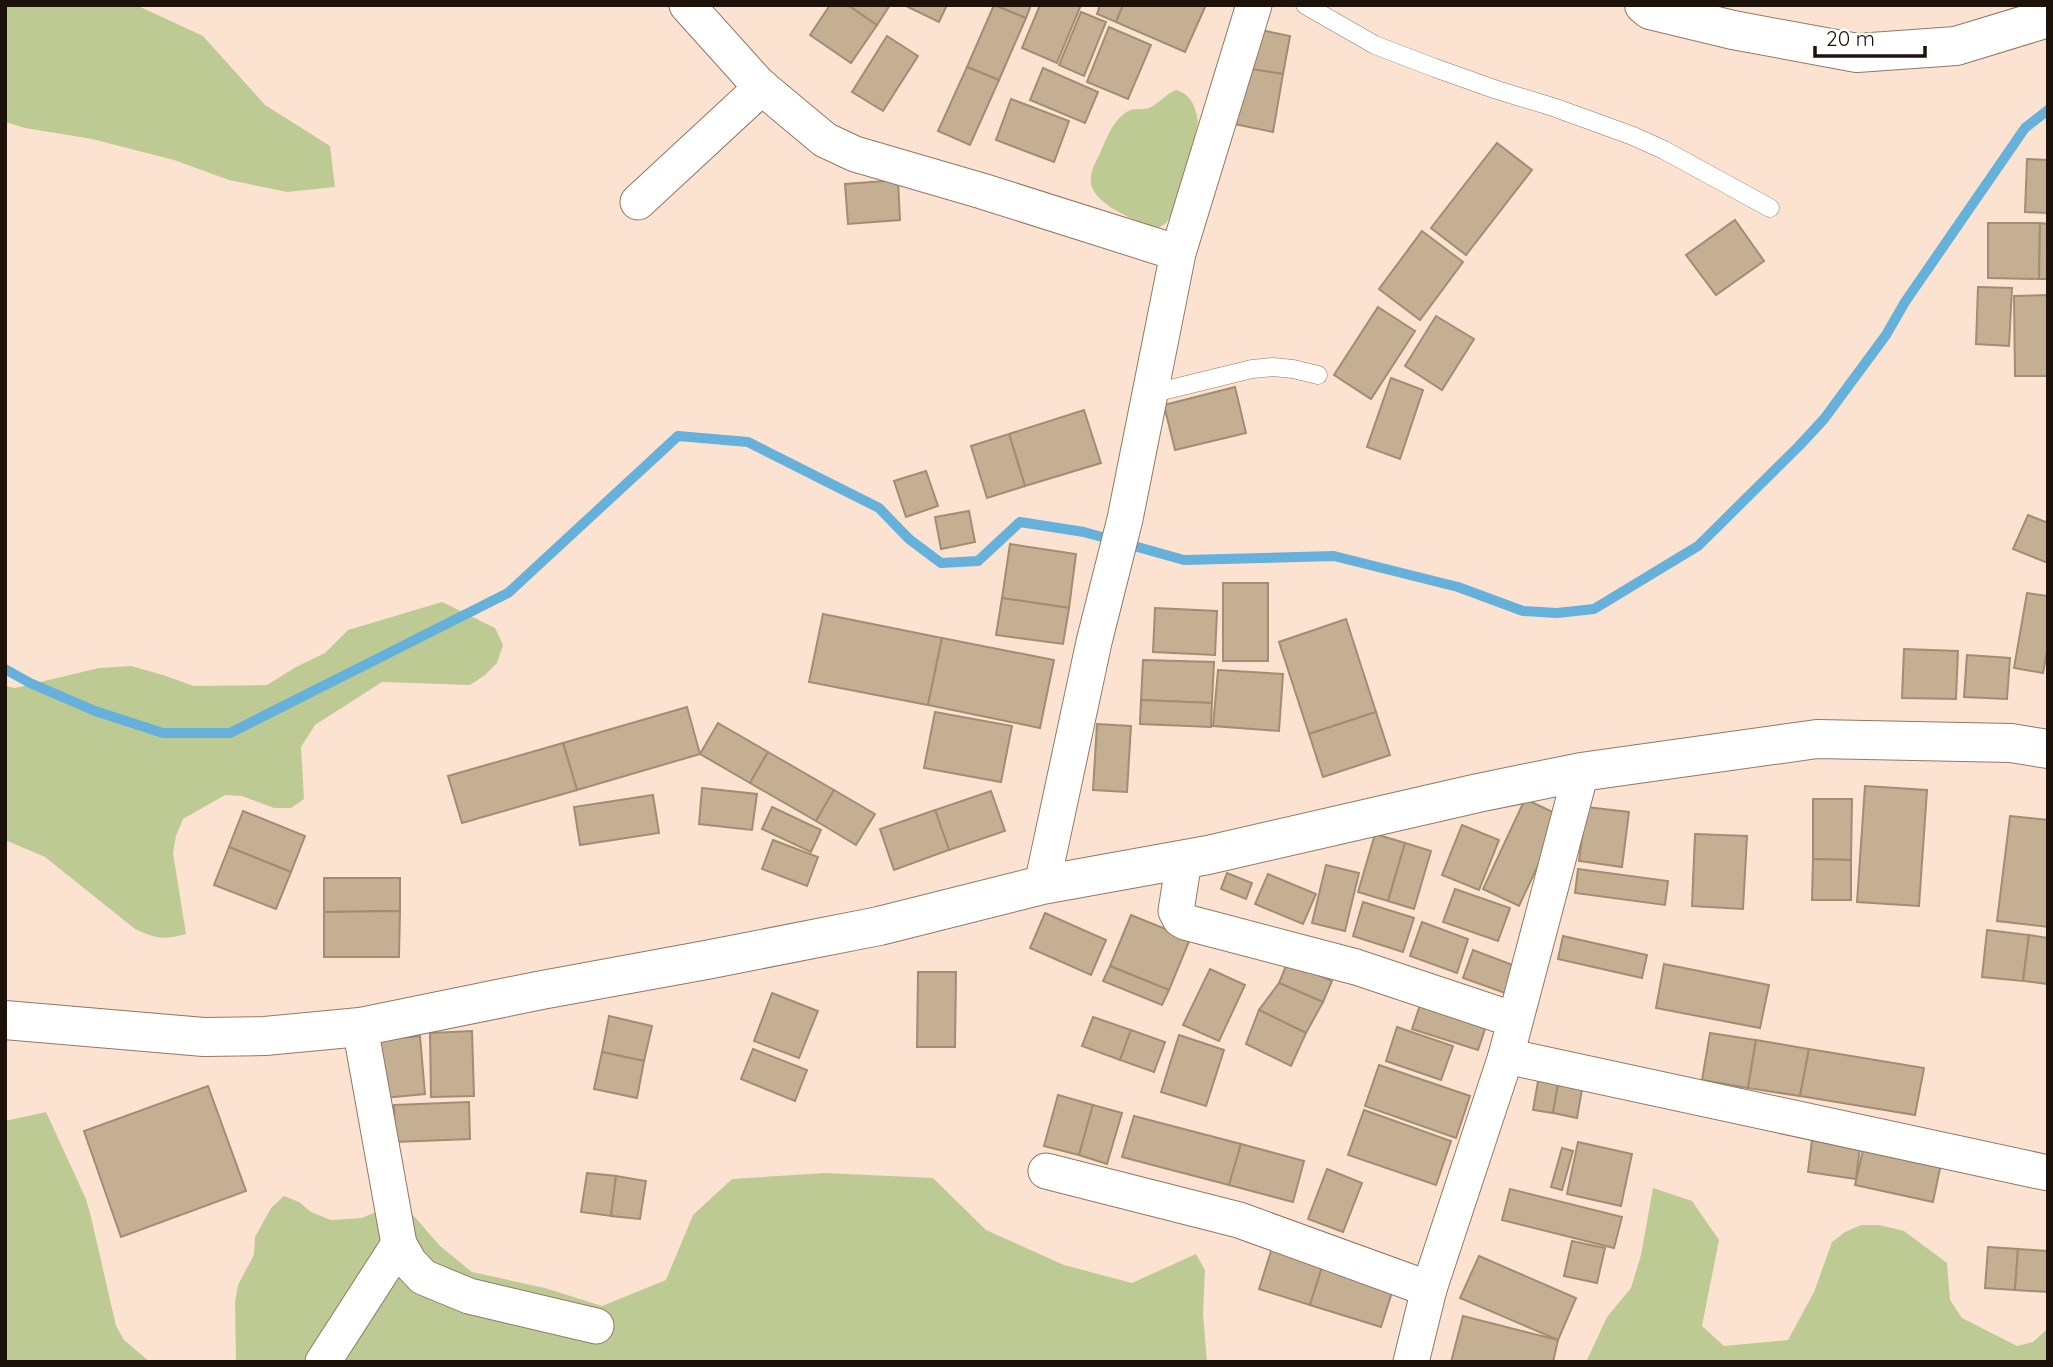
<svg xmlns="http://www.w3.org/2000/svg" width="2053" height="1367" font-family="Quicksand,sans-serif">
<rect width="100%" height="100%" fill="#fce3d1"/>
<g fill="#beca93">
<polygon points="5,5 136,5 203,36 265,105 330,146 335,187 287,192 229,180 174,160 92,139 25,128 5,122"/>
<path d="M1176,90C1191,94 1196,107 1198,122L1186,176L1176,199L1171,216L1165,224L1158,228C1138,222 1086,203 1091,176C1092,167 1098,158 1101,151C1107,137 1114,119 1128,111C1134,108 1142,110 1149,108C1159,104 1165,94 1176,90Z"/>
<path d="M442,602L495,628L503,645L497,663L485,675L470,685L382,682L315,725L301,747L304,799L291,808H274L242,796L225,795L183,819L176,836L173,853L186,934C164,940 156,939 135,929L45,857L5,840V686L15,688L99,668L131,666L163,675L194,686L267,685L296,667L325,653L348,630Z"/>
<polygon points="46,1112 86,1199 91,1217 116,1326 124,1340 150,1362 5,1362 5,1121"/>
<polygon points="825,1173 933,1178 986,1230 1064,1265 1132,1283 1196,1254 1205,1270 1203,1314 1207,1362 236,1362 235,1303 238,1285 254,1255 255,1237 271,1208 284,1196 299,1202 311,1212 331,1220 362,1218 389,1206 414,1216 440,1246 472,1272 545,1288 602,1306 666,1280 693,1215 732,1179"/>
<polygon points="1653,1188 1692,1201 1719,1240 1702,1326 1724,1346 1788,1340 1814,1292 1832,1242 1845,1232 1861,1225 1879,1225 1904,1231 1947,1263 1950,1300 1962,1318 2017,1346 2033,1342 2048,1328 2048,1362 1586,1362 1607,1317 1631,1288 1641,1255"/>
</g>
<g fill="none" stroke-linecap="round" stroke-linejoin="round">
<polyline stroke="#66b1dc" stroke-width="10" points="5,669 30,683 95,711 163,733 230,733 508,593 678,436 748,442 879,508 909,539 941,563 978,561 1020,522 1084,532 1184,560 1334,556 1458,587 1523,611 1557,613 1594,609 1698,546 1799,446 1824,419 1886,335 1905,302 2025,128 2048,110"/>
</g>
<g fill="#c4af93" stroke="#a18d72" stroke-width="2">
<polygon points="830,5 848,5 877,25 851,63 810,35"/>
<polygon points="848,5 890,5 877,25"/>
<polygon points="909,5 947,5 939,22 908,7"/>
<polygon points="994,5 1026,18 999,80 967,67"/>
<polygon points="995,5 1031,5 1026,18"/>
<polygon points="1040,5 1081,5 1057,63 1022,48"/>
<polygon points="1100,5 1123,5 1116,22 1097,14"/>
<polygon points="1123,5 1206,5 1185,52 1116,22"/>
<polygon points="1081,12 1106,22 1084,76 1059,65"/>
<polygon points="1109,27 1151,45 1128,99 1087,82"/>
<polygon points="1251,28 1290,36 1283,74 1245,68"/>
<polygon points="887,36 918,56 883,111 852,92"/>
<polygon points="967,67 999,80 970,145 938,131"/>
<polygon points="1043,68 1098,92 1085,123 1030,100"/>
<polygon points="1245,68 1283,74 1273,132 1234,124"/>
<polygon points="1011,99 1069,121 1054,162 996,140"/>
<polygon points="1497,143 1532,170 1466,255 1431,228"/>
<polygon points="2027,159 2048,160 2048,213 2025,212"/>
<polygon points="898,180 900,220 848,224 845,184"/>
<polygon points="1735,220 1764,261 1716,295 1686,255"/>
<polygon points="1988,223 2040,223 2039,279 1988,278"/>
<polygon points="2040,223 2048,224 2048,279 2039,279"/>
<polygon points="1422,231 1463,262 1420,320 1379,289"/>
<polygon points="1978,287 2012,288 2009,346 1976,344"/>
<polygon points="2048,295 2048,376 2015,376 2014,296"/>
<polygon points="1378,307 1415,331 1371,399 1334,375"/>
<polygon points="1436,316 1474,339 1442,390 1405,366"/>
<polygon points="1391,378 1423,390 1400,459 1367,447"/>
<polygon points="1235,387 1246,433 1175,450 1164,405"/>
<polygon points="1084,410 1101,463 1025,486 1009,434"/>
<polygon points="1009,434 1025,486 987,498 971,446"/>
<polygon points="926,471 938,506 906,517 894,481"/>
<polygon points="969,511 975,542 941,549 935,517"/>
<polygon points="2028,515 2048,523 2048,563 2013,549"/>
<polygon points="1010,544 1076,554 1069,608 1002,598"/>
<rect x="1223" y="583" width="45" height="78"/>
<polygon points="2027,593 2048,596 2048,646 2043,673 2014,668"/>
<polygon points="1002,598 1069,608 1063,644 996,635"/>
<polygon points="1155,608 1217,611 1215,655 1153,652"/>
<polygon points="823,614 942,638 928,705 809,682"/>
<polygon points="1346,619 1376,712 1309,734 1279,642"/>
<polygon points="942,638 1054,660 1040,728 928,705"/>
<polygon points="1904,649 1958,651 1956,699 1902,698"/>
<polygon points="1967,655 2010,658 2007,699 1964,697"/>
<polygon points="1143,660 1214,662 1212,703 1141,700"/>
<polygon points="1218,670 1283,674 1279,731 1213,726"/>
<polygon points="1141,700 1212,703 1211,727 1140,724"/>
<polygon points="687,707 700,754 577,790 563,743"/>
<polygon points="935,712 1012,726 1001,782 924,768"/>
<polygon points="1376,712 1390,755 1323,777 1309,734"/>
<polygon points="718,723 768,752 750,783 700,754"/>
<polygon points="1097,724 1131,726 1127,792 1093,790"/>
<polygon points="563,743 577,790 462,823 448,776"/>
<polygon points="768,752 834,790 816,821 750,783"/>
<polygon points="1865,786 1927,790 1919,906 1857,902"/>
<polygon points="702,788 757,794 752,830 699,824"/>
<polygon points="834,790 875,814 856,845 816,821"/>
<polygon points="991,791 1005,831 949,850 935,810"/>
<polygon points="653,795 659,833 580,845 574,807"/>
<polygon points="1525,799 1561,816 1519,906 1483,889"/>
<polygon points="1813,799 1852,799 1851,860 1813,859"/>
<polygon points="772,807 821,830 811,852 762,829"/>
<polygon points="1586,807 1629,812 1622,867 1579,861"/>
<polygon points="935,810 949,850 894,870 880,829"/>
<polygon points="243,811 305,836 291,872 229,847"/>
<polygon points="2010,816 2048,820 2048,927 1997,921"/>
<polygon points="1462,825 1499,840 1479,890 1442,875"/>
<polygon points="1375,834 1405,843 1388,901 1358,892"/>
<polygon points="1695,834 1747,836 1743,909 1692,906"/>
<polygon points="773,840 818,857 807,886 762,869"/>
<polygon points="1405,843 1431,851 1414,909 1388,901"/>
<polygon points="229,847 291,872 276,909 214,885"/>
<polygon points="1813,859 1851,860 1851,900 1812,900"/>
<polygon points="1326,865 1359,873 1345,931 1312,923"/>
<polygon points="1578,869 1668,881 1665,905 1575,893"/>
<polygon points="1227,873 1252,883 1246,899 1221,889"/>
<polygon points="1268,874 1316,894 1303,924 1255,904"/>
<polygon points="324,878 400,878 400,911 324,912"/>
<polygon points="1455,889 1510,908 1498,941 1443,922"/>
<polygon points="1363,902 1414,918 1403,952 1353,936"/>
<polygon points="400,911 399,957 324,957 324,912"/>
<polygon points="1045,913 1106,940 1091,975 1030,948"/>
<polygon points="1131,915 1190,939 1169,990 1110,966"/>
<polygon points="1422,922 1468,939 1457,973 1410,956"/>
<polygon points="1987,930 2029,935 2023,981 1982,977"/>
<polygon points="2029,935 2048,938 2048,984 2023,981"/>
<polygon points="1563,936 1647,955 1642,978 1558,959"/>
<polygon points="1473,950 1518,967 1508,994 1463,978"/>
<polygon points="1288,961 1332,981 1323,1002 1279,983"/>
<polygon points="1664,964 1769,985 1760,1028 1656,1008"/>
<polygon points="1110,966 1169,990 1162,1005 1103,981"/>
<polygon points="1210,969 1245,985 1219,1041 1183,1025"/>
<polygon points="918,972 956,972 955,1047 917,1047"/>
<polygon points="1279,983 1323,1002 1306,1033 1259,1010"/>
<polygon points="772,993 818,1011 799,1058 754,1041"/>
<polygon points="1423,996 1489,1017 1478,1050 1412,1029"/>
<polygon points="1259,1010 1306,1033 1291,1066 1246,1044"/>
<polygon points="609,1016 652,1026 644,1061 602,1052"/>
<polygon points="1093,1017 1131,1030 1120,1060 1082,1046"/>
<polygon points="1397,1027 1453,1046 1441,1080 1386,1061"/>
<polygon points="1131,1030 1165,1042 1154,1072 1120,1060"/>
<polygon points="472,1031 474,1096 431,1097 430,1033"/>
<polygon points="1710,1033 1756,1040 1748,1088 1702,1080"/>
<polygon points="1179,1035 1224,1050 1206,1106 1161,1092"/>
<polygon points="420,1036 425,1094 384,1098 378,1040"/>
<polygon points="1756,1040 1809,1049 1800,1096 1748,1088"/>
<polygon points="753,1049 807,1070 795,1101 741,1079"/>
<polygon points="1809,1049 1924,1068 1915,1115 1800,1096"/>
<polygon points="602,1052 644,1061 637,1098 594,1089"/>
<polygon points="1379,1065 1470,1096 1456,1138 1365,1106"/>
<polygon points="1540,1070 1560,1073 1553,1113 1533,1110"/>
<polygon points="1560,1073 1584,1078 1577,1118 1553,1113"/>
<polygon points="208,1086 246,1191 121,1237 84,1131"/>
<polygon points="1058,1095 1093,1105 1079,1155 1044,1146"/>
<polygon points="469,1102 470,1139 395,1142 394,1105"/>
<polygon points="1093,1105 1122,1113 1107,1164 1079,1155"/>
<polygon points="1364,1110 1451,1141 1436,1185 1348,1155"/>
<polygon points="1134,1116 1241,1144 1229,1185 1122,1157"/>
<polygon points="1866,1137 1943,1154 1933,1202 1855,1185"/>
<polygon points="1812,1140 1860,1147 1856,1179 1808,1172"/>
<polygon points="1578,1142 1632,1154 1621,1206 1567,1194"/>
<polygon points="1241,1144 1304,1161 1293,1202 1229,1185"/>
<polygon points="1562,1148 1573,1151 1562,1190 1551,1187"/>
<polygon points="1327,1169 1362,1183 1343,1232 1308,1219"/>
<polygon points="587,1173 616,1176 611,1216 581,1212"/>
<polygon points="616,1176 646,1181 640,1219 611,1216"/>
<polygon points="1510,1189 1622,1217 1614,1248 1502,1220"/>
<polygon points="1572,1241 1605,1248 1597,1283 1564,1276"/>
<polygon points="1988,1247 2018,1249 2015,1290 1985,1288"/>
<polygon points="1272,1248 1323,1264 1310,1305 1259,1289"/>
<polygon points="2018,1249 2048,1251 2048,1292 2015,1290"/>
<polygon points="1479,1256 1576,1298 1558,1340 1460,1298"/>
<polygon points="1323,1264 1394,1286 1381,1327 1310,1305"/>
<polygon points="1463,1316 1558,1340 1553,1362 1451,1362"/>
</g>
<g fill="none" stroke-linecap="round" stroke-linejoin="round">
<g stroke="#947764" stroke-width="19">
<g id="lane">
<polyline points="1305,5 1375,45 1435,68 1497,90 1553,107 1633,136 1664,150 1770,208"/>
<polyline points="1150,394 1252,369 1273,367 1293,369 1318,375"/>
</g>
</g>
<g stroke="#947764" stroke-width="37">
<g id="street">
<polyline points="687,5 759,85 825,140 855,154 982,191 1178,253"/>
<polyline points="638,202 762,87"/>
<polyline points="1184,860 1176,911 1180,919 1185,922 1356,967 1515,1020"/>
<polyline points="1042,885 1094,642 1125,519 1178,253 1254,5"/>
<polyline points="360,1027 399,1244 409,1262 423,1277 469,1296 596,1326"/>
<polyline points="1506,1056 2048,1173"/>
<polyline points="1046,1171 1239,1220 1429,1289"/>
<polyline points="323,1362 399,1244"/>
<polyline points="1411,1362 1429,1289 1506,1056 1581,772"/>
</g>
</g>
<g stroke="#947764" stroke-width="40">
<polyline id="secondary" points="5,1020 204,1037 265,1036 360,1027 542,990 706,960 879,926 1042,885 1208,855 1478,793 1581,772 1817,739 2011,743 2048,749"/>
</g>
<g stroke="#947764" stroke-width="40">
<polyline id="highway" points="1644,5 1650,10 1733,30 1857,53 1956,46 2048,18"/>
</g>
<use href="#lane" stroke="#fff" stroke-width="18"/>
<use href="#street" stroke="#fff" stroke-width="35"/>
<use href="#secondary" stroke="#fff" stroke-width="38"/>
<use href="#highway" stroke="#fff" stroke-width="38"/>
</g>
<rect width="2053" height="1367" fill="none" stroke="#1c120a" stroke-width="14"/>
<path d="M1815 46v10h110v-10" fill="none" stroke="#1c120a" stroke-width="3.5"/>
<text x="1826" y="46" font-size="21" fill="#1c120a" stroke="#ffffff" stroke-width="5" paint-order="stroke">20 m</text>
</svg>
